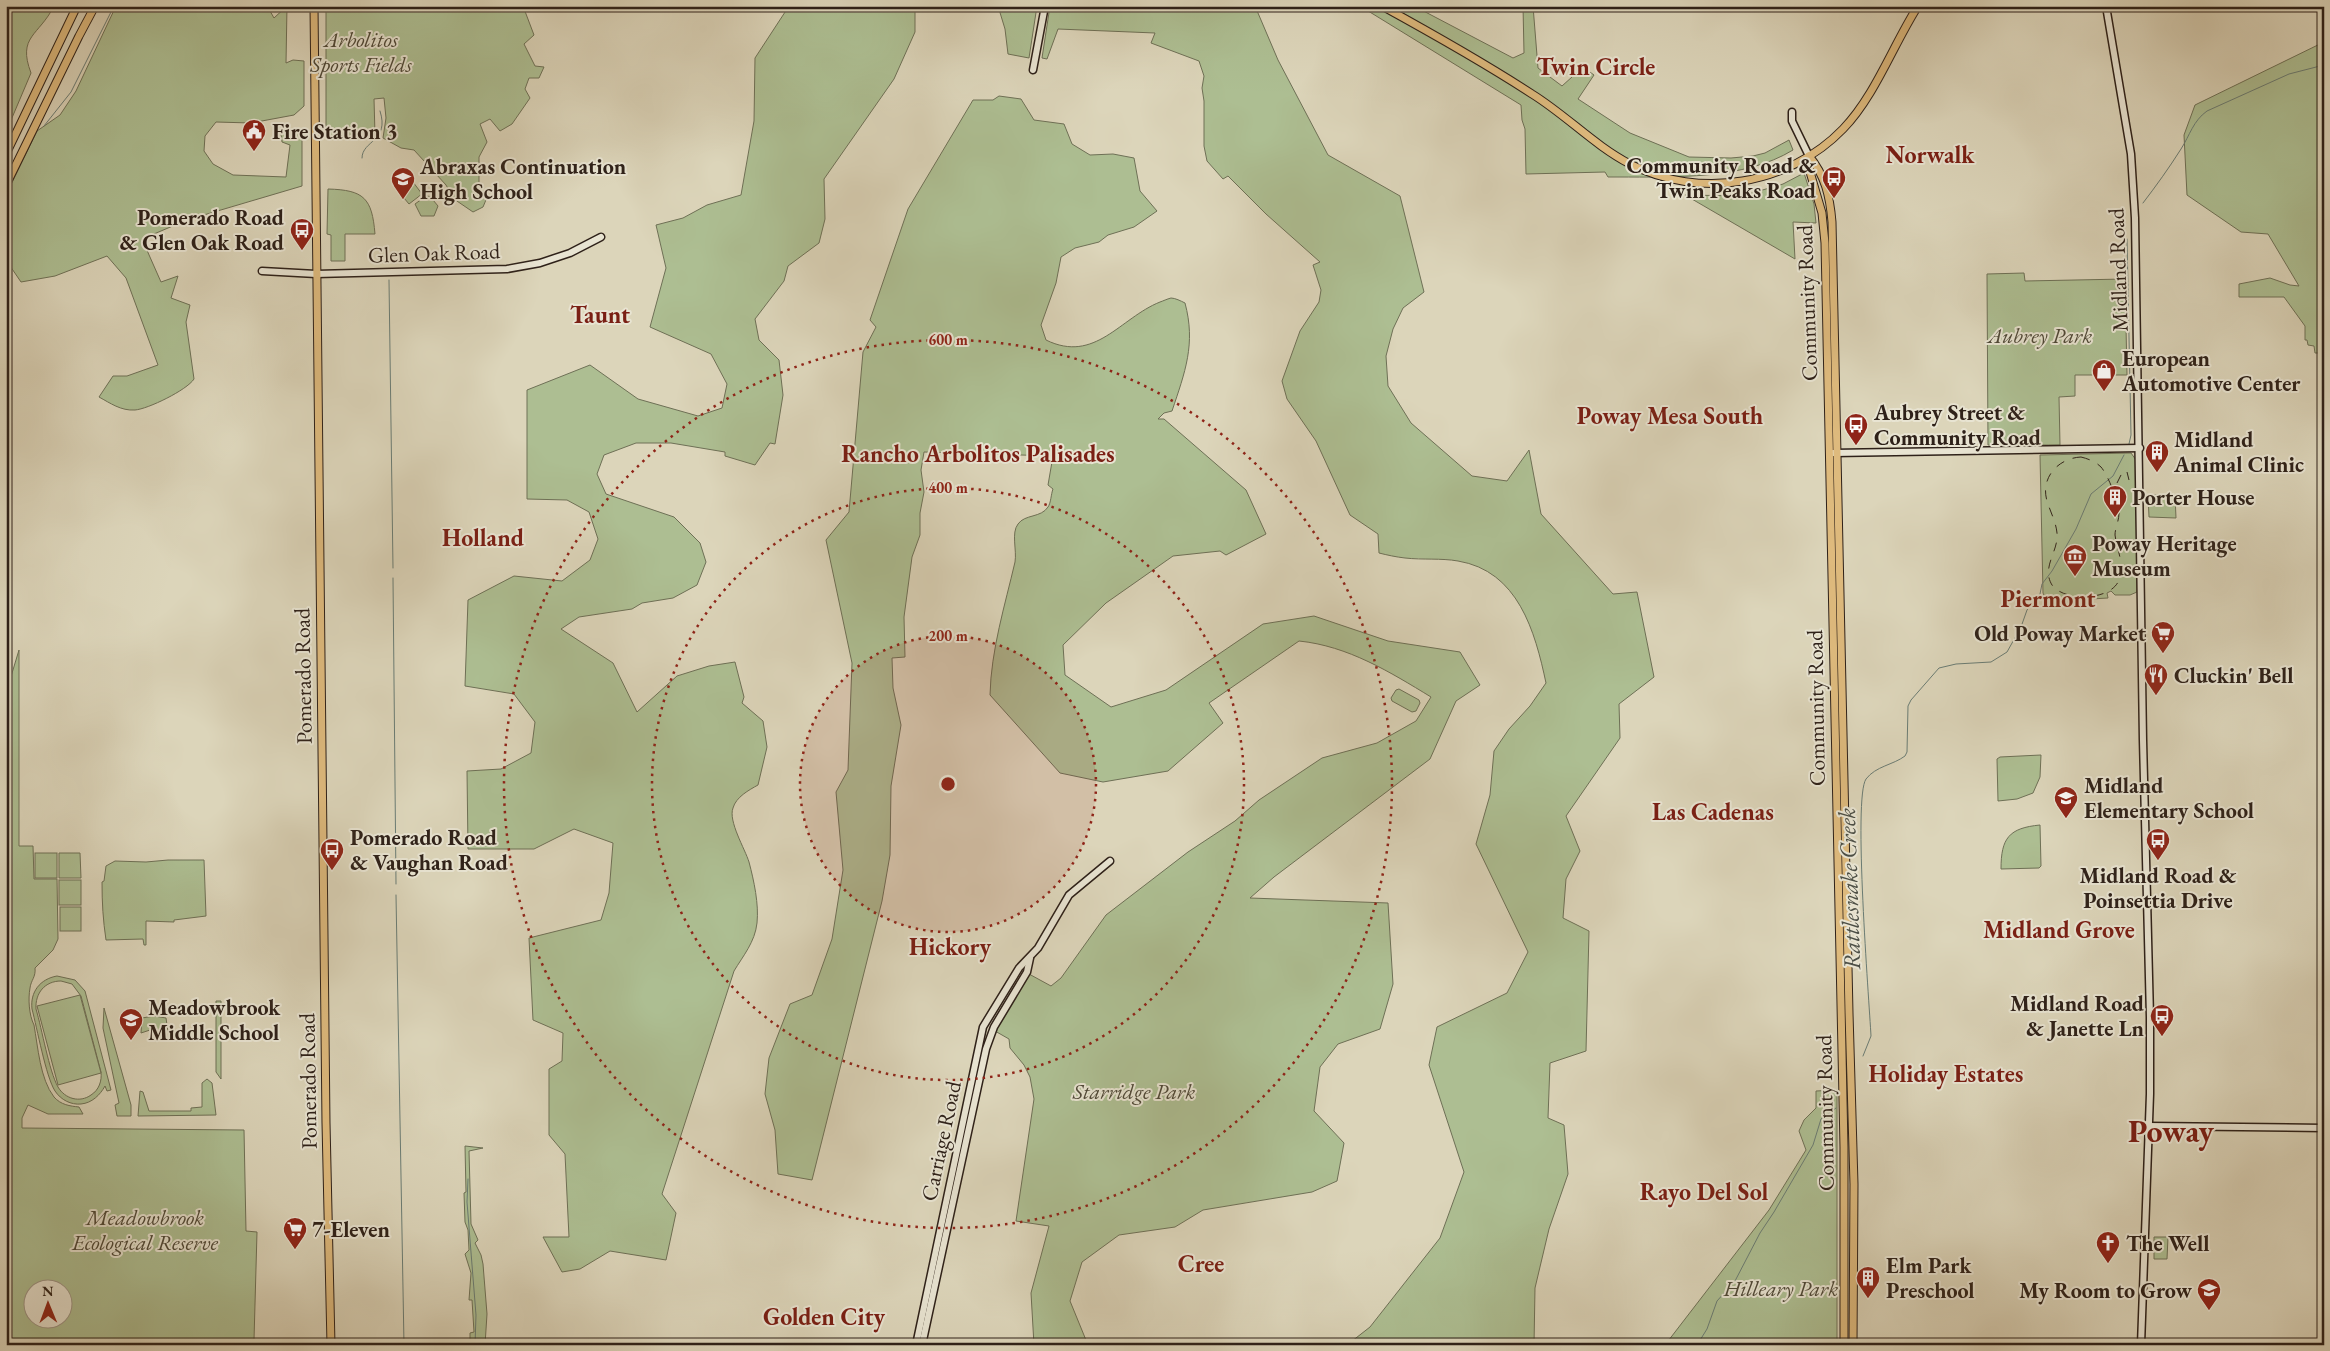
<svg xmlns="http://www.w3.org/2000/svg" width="2330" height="1351" font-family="'EB Garamond',serif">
<rect width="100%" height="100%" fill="#dcd5ba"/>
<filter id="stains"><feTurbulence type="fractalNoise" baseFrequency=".004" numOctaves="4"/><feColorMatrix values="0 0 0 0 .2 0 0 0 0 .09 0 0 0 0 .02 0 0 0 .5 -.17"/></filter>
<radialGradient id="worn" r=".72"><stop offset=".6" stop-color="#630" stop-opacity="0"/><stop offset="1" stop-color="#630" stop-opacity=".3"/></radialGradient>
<g fill="#adbe92" stroke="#6e7056" fill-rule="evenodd">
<path d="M6,6H54C39,36 17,36 31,73L6,132Z"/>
<path d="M116,6H272L270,11L274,18L287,6L286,63L293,60L304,61V106L294,115L251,123L216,122L205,136L204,151L213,164L233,175L286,177L290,145L282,142L281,133L297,131L302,136V186L187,220L142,239L161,282L178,276L171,298L190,305L186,322L194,379C187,390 148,409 135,410C121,411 110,403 99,397L113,376H127L158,365L126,278L107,256L55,276L21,282L6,260V195L37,131L60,115L76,91Z"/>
<polygon points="326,6 523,6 534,35 524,44 535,66 544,67 539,78 529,78 525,89 530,98 512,124 500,131 490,119 480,124 487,142 479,157 479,187 488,195 483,207 473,212 454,199 446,185 414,150 401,148 383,138 386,118 384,98 374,99 375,135 326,136"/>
<path d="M789,6H915V32L894,79L824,179L825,219L819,243L788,266L784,281L755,319L759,340L779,360L783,395L775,444L770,443L755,465L725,456V452L671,443H636L604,455L597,474L606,494L674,517L700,543L706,562L697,585L673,598L642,603L632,609L579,617L561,629L613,663L637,712L677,676L709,666L735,662L744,697L742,703L763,721L767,747L758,785C749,790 736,797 733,808C728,821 745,849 749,862C754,881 759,904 757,923C755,942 743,956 734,971L662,1194L676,1213L666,1260L610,1251L580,1269L562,1272L543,1237H569L565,1154L549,1135V1069L562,1061L563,1033L533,1020L529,938L601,920L609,893L613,843L574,829L534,849H468L467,771L501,769L531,753L535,722L514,694L465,686L468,600L514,576L562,581L590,560L598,539L589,512L567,500L527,499V390L590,365L638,399L698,416L722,408L727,384L711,354L650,327L666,268L656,225L683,218L707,205L741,195L754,121L755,58Z"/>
<polygon points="998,6 1037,6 1029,58 1008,54 1005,29"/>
<path d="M1050,6H1255L1278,60L1328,155L1400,196L1424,292L1403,308L1393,329L1386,356L1388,386L1411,423L1472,476L1507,481L1529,450L1541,514L1613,594L1637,592L1654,677L1619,704L1620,738L1566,816L1580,851L1566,879L1563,918L1589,931L1586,1051L1550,1063L1548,1118L1564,1125L1568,1174L1549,1229L1535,1288L1534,1345H1347L1370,1327L1440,1238L1464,1172L1429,1065L1437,1027L1507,993L1528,952L1476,844L1490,795L1494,751L1509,729L1530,706L1546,683C1535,631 1518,571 1458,561C1441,558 1423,560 1405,558C1396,557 1387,555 1379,553L1378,534L1350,515L1316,441L1287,399L1282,381L1300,331L1319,302L1321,290L1313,265L1320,262L1266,214L1228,176L1223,179L1207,161L1204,146V101L1202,88L1204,76L1199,61L1151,43L1155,33L1058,29L1047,59L1042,58Z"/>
<path d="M1360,6H1414L1513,58L1524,53L1523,6H1533L1538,68L1562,86L1583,67L1594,75L1578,99L1630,133L1689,157L1731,158L1753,156L1765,153L1789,140L1793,150C1744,180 1674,177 1618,177H1608L1605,172L1526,174L1525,129L1522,120L1521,105Z"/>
<polygon points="2324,42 2324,353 2315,353 2314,346 2308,345 2307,340 2305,340 2305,326 2284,297 2239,297 2239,284 2270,278 2290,285 2299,286 2268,234 2241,232 2187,195 2184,135 2195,105"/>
<path d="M999,96L1021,99L1034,120L1064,124L1072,144L1090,155L1113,154L1134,158L1140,191L1157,211L1134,227L1108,235L1099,242L1075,248L1061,257L1056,283L1041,325L1046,340C1095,364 1120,318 1160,302C1163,301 1167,299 1171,298C1175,298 1181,301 1185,303C1196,344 1185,372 1172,411L1164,413L1158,419H1164L1246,490L1266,534L1226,555L1220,551L1173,556L1106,603L1063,645L1065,675L1111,707L1166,690L1263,624L1314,616L1388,641L1460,652L1480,685L1456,701L1430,759L1274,877L1250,898L1388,903L1393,984L1380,1029L1338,1044L1320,1067L1314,1111L1344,1143L1337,1181L1312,1192L1203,1210L1175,1227L1119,1235L1082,1262L1070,1301L1088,1345H1034L1031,1293L1049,1226L1016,1221L1034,1099L1030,1077L1024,1065L1010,1048L1009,1039L995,1031L1029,974L1051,986L1061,978L1106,915L1188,852L1235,821L1259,800L1322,758L1377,743L1416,721L1431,697C1390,672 1348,646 1299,641L1209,703L1223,723L1168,771L1103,782L1060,773L990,695C991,650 1005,605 1015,562C1017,550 1011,533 1018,524C1025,514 1041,518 1048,507C1051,503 1051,494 1053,489L1048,485L1053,456L924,452L921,470L924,492L920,513V535L912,557L904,617L905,657L892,658L893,688L901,725L891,786L890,855L882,901L812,1180L778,1174L775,1130L765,1094L769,1058L790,1004L812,995L832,939L843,870L836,792L848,770L852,663L826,540L849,512L863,352L876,327L870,320L908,209L973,100H993Z"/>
<polygon points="1804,173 1814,204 1816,223 1793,222 1795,259 1685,195 1742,196 1783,184"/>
<polygon points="413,182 422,194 409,204 399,192"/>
<path d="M328,189C364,190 372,198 375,234H345V261H331V235L327,234Z"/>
<polygon points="426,196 434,197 433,200 438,206 434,216 421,216 415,204"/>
<polygon points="2024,273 2025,281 2125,279 2127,375 2075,375 2075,396 2059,397 2060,445 1988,445 1987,274"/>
<polygon points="2131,453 2136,460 2137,592 2130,595 2115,595 2111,591 2107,593 2108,598 2091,599 2088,604 2056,605 2051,602 2048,604 2043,593 2040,455"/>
<polygon points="2148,495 2175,495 2176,518 2149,517"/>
<path d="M19,650V846H33L34,879H57L58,939L53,950L35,968C36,977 31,980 30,988C28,999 29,1015 34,1025C38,1047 40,1079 54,1097C61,1105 70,1106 79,1107L83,1114H48L28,1105L22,1118V1128L244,1130L246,1231L257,1232L254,1340L250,1345H6V693ZM62,1288V1318H32V1288Z"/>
<polygon points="1399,689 1419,700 1420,703 1416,711 1412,712 1392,701 1391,698 1396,690"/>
<polygon points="2041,755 2040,777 2033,793 2017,799 1998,801 1997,759 2000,757"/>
<path d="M2040,825L2041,866L2039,868L2001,869C2001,838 2009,828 2040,825Z"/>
<rect x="35" y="853" width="22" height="25"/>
<polygon points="59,853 80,853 81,878 59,878"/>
<path d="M168,860H204L206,916L174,920V922L146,921V945H144L143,939L106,940C103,920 102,903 102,882L104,881L106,866L115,861L146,862Z"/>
<rect x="59" y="880" width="22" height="25"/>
<rect x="60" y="907" width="21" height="24"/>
<path d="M57,976L75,980L85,991L111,1090L107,1091L105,1086C100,1095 92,1103 81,1104C71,1105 61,1100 55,1091C46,1077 37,1028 32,1009C30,992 40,979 57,976ZM61,981L72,984L81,996L101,1072C102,1081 99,1090 91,1095C80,1103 65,1099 58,1087C49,1071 42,1029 36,1009C35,993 45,981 61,981Z"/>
<polygon points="80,995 101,1073 58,1085 37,1006"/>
<polygon points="216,1001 221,1001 221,1079 216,1072"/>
<polygon points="104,1008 131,1105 131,1116 117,1116 115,1105 119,1103 103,1028"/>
<polygon points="154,1016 166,1018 168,1032 150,1030 141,1033 142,1018"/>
<polygon points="207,1079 212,1083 216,1115 138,1116 140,1091 143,1092 149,1111 191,1111 191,1108 202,1107 202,1083"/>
<polygon points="1837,1090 1837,1345 1665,1345 1769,1210 1806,1150 1799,1131 1804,1120 1816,1108 1816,1091"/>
<polygon points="465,1146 483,1148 469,1151 471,1224 478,1240 475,1243 481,1255 483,1264 487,1314 485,1345 470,1345 470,1333 474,1332 472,1300 469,1300 471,1273 465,1254 469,1250 468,1230 465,1222 464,1193 466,1192"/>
<polygon points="2154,1237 2168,1237 2167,1259 2154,1259"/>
</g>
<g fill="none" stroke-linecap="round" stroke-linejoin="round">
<g stroke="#6a7c74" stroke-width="1">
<polyline points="111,11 115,6"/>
<polyline points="44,126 71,92 114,6"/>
<path d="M362,158C362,140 390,142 380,111"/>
<path d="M2143,203C2156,186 2169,168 2181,149C2190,135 2193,121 2207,111L2289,74L2324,65"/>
<polyline points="2127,239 2131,435 2129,444"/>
<polyline points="389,280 393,568"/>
<polyline points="393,578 396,884"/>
<polyline points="396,895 404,1345"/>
<path d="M1863,1056L1871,1036C1869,999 1853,798 1866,779C1876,766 1893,765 1905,756L1907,752L1908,706L1911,700L1939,668L1956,664L1991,662L2007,652L2021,627L2027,610L2040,594L2042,584L2052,571L2076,529L2091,494L2113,476L2124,455"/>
<polyline points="468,1179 467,1202 476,1315 475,1345"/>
<polyline points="1697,1345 1707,1329 1717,1301 1735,1281 1760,1233 1774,1212 1813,1145 1821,1119 1836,1108"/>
</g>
<g stroke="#2e2119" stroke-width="9">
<g id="secondary">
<polyline points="2106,6 2131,154 2135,218 2143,740 2150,1017 2150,1094 2141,1345"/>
<polyline points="1033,70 1045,6"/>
<polyline points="1792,112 1792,121 1809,156"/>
<polyline points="262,271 316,274 507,269 540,263 570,253 601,237"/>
<polyline points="1833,453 2140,448"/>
<polyline points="2148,1126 2324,1128"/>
<polyline points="916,1345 983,1027 1019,968 1038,948 1069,895 1110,861"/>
<polyline points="922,1345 986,1049 994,1027 1027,972 1030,958"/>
</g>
</g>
<g stroke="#2e2119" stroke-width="9">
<g id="primary">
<polyline points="314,6 326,1123 331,1345"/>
<path d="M1382,6C1433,34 1483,62 1532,94C1566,115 1595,146 1630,164C1700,200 1789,185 1843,129C1875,96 1893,45 1918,6"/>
<polyline points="6,154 77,6"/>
<path d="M1809,156C1825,175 1830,197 1832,222L1849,1013L1854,1184L1853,1345"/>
<polyline points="1809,156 1810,172 1822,213 1825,243 1844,1147 1844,1345"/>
<polyline points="6,185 79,36 95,6"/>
</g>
</g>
<use href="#secondary" stroke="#e8e4d2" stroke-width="6"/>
<use href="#primary" stroke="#deba7d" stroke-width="7"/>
<g stroke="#2e2119" stroke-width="1" stroke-dasharray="9 9" stroke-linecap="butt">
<path d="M2081,457C2089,459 2096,462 2101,467C2108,475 2119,503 2119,513C2119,521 2115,528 2115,535C2117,550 2125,565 2119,580C2111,601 2064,602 2052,585C2041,567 2059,551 2057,533C2056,522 2050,511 2047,501C2040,477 2059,458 2081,457Z"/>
<polyline points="2127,472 2129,480"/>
<polyline points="2117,483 2123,471"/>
</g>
</g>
<circle cx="948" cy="784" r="148" fill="#8f2418" fill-opacity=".12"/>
<g fill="none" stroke="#8f2418" stroke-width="2.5" stroke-dasharray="2.5 5">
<circle cx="948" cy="784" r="148"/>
<circle cx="948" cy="784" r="296"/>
<circle cx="948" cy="784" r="444"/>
</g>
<defs>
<g id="civic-pin" transform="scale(1.25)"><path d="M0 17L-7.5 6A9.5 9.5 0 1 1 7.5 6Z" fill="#8f2418" stroke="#e8e4d2"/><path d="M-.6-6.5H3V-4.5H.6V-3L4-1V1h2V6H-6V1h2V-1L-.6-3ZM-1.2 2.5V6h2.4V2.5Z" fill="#fff"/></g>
<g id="bus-pin" transform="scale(1.25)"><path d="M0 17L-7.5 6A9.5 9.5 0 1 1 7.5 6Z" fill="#8f2418" stroke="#e8e4d2"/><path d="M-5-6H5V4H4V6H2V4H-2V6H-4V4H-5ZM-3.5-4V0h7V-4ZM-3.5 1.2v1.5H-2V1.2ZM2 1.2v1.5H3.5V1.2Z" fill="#fff"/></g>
<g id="school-pin" transform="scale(1.25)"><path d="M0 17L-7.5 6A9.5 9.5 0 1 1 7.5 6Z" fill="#8f2418" stroke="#e8e4d2"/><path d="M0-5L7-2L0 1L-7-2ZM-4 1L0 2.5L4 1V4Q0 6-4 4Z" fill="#fff"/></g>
<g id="shop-pin" transform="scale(1.25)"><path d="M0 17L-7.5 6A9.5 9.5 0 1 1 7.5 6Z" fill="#8f2418" stroke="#e8e4d2"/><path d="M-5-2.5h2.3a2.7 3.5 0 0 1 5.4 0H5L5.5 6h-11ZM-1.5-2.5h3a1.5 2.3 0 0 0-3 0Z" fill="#fff"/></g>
<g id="building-pin" transform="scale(1.25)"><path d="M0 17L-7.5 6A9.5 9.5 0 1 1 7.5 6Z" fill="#8f2418" stroke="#e8e4d2"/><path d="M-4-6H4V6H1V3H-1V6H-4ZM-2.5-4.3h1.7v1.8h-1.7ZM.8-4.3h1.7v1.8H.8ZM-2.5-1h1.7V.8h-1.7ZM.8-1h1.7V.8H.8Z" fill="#fff"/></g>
<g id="museum-pin" transform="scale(1.25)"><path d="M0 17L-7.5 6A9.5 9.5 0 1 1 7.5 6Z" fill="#8f2418" stroke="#e8e4d2"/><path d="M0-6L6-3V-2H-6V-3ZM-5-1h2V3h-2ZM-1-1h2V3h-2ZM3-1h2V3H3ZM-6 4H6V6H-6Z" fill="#fff"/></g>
<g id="supermarket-pin" transform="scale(1.25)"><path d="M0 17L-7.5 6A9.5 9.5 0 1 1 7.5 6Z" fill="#8f2418" stroke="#e8e4d2"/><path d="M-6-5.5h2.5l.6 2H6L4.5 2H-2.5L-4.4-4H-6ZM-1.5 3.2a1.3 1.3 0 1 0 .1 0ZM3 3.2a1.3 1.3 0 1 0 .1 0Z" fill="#fff"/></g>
<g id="restaurant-pin" transform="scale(1.25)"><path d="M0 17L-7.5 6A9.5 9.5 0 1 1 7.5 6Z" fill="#8f2418" stroke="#e8e4d2"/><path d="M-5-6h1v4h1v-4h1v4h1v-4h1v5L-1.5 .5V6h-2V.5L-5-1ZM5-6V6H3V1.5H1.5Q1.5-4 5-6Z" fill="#fff"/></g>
<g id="church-pin" transform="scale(1.25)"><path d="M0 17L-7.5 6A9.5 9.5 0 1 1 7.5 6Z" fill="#8f2418" stroke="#e8e4d2"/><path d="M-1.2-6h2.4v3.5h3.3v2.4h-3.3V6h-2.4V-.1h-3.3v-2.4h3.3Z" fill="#fff"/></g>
</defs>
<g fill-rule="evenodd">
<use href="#civic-pin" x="254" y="131"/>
<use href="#bus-pin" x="1834" y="178"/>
<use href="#school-pin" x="403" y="179"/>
<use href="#bus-pin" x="302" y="230"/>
<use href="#shop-pin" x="2104" y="371"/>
<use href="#bus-pin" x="1856" y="425"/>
<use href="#building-pin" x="2157" y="452"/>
<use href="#building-pin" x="2115" y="497"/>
<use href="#museum-pin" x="2075" y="556"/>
<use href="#supermarket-pin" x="2163" y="633"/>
<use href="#restaurant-pin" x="2156" y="675"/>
<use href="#school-pin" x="2066" y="798"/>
<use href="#bus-pin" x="2158" y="840"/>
<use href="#bus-pin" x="332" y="850"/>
<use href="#bus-pin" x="2162" y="1016"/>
<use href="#school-pin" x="131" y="1020"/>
<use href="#supermarket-pin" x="295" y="1229"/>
<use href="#church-pin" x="2108" y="1243"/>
<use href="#building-pin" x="1868" y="1278"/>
<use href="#school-pin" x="2209" y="1290"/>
</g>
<g text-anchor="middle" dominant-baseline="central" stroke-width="4" stroke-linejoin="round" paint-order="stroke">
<g font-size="22" font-style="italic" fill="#4e4837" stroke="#e8e4d2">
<text x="361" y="39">Arbolitos<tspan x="361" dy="25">Sports Fields</tspan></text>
<text x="2040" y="335">Aubrey Park</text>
<text x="1134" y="1091">Starridge Park</text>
<text x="145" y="1217">Meadowbrook<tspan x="145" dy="25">Ecological Reserve</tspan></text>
<text x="1781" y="1288">Hilleary Park</text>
</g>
<g font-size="22" font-weight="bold" fill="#2e2119" stroke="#e8e4d2" text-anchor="start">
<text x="272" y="131">Fire Station 3</text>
<text x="1816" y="165" text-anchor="end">Community Road &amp;<tspan x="1816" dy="25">Twin Peaks Road</tspan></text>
<text x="420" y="166">Abraxas Continuation<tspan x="420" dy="25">High School</tspan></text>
<text x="284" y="217" text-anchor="end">Pomerado Road<tspan x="284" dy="25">&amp; Glen Oak Road</tspan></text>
<text x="2122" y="358">European<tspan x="2122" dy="25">Automotive Center</tspan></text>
<text x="1874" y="412">Aubrey Street &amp;<tspan x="1874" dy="25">Community Road</tspan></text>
<text x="2174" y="439">Midland<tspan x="2174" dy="25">Animal Clinic</tspan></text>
<text x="2132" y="497">Porter House</text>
<text x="2092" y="543">Poway Heritage<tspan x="2092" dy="25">Museum</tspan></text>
<text x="2146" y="633" text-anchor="end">Old Poway Market</text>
<text x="2174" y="675">Cluckin' Bell</text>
<text x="2084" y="785">Midland<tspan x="2084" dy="25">Elementary School</tspan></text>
<text x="350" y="837">Pomerado Road<tspan x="350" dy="25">&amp; Vaughan Road</tspan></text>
<text x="2158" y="875" text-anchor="middle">Midland Road &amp;<tspan x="2158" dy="25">Poinsettia Drive</tspan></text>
<text x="2144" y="1003" text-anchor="end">Midland Road<tspan x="2144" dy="25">&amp; Janette Ln</tspan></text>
<text x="148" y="1007">Meadowbrook<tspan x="148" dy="25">Middle School</tspan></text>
<text x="312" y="1229">7-Eleven</text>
<text x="2126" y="1243">The Well</text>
<text x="1886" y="1265">Elm Park<tspan x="1886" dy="25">Preschool</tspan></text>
<text x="2192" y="1290" text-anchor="end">My Room to Grow</text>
</g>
<g font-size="22" fill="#2e2119" stroke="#e8e4d2">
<text transform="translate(434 253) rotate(-2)">Glen Oak Road</text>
<text transform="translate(2118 270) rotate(-92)">Midland Road</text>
<text transform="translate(1807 303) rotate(-92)">Community Road</text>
<text transform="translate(303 676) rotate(-91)">Pomerado Road</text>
<text transform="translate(1816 708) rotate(-91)">Community Road</text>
<text transform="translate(308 1081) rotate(-91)">Pomerado Road</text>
<text transform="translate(1825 1113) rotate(-91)">Community Road</text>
<text transform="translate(941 1141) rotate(-78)">Carriage Road</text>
</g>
<g font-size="24" font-weight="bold" fill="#7a1f14" stroke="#e8e4d2">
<text x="1596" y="66">Twin Circle</text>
<text x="1930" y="154">Norwalk</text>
<text x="600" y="314">Taunt</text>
<text x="1670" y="415">Poway Mesa South</text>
<text x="978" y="453">Rancho Arbolitos Palisades</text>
<text x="483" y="537">Holland</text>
<text x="2048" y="598">Piermont</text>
<text x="1713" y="811">Las Cadenas</text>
<text x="2059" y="929">Midland Grove</text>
<text x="950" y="946">Hickory</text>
<text x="1946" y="1073">Holiday Estates</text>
<text x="1704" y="1191">Rayo Del Sol</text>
<text x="1201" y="1263">Cree</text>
<text x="824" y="1316">Golden City</text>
</g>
<g font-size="24" font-style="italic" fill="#4c4f46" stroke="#e8e4d2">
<text transform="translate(1849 889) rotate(-92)">Rattlesnake Creek</text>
</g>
<g font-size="32" font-weight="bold" fill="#7a1f14" stroke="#e8e4d2">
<text x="2171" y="1131">Poway</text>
</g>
</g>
<circle cx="948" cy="784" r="8" fill="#8f2418" stroke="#e8e4d2" stroke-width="2.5"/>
<g font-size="15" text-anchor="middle" font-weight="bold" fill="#8f2418" stroke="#e8e4d2" stroke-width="4" stroke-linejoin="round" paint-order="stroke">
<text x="948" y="345">600 m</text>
<text x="948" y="493">400 m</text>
<text x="948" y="641">200 m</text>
</g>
<rect width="2330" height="1351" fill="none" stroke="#dcd5ba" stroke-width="25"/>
<rect x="8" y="8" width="2315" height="1336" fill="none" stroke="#2e2119" stroke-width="2.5"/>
<rect x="12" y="12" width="2305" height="1326" fill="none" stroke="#2e2119"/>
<g transform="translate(48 1304) rotate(359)"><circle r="24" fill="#e8e4d2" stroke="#9e9688"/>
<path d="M0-4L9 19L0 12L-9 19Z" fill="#8f2418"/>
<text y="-8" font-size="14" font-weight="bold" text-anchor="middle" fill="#2e2119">N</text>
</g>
<rect width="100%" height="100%" filter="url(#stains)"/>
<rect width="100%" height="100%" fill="url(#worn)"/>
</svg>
